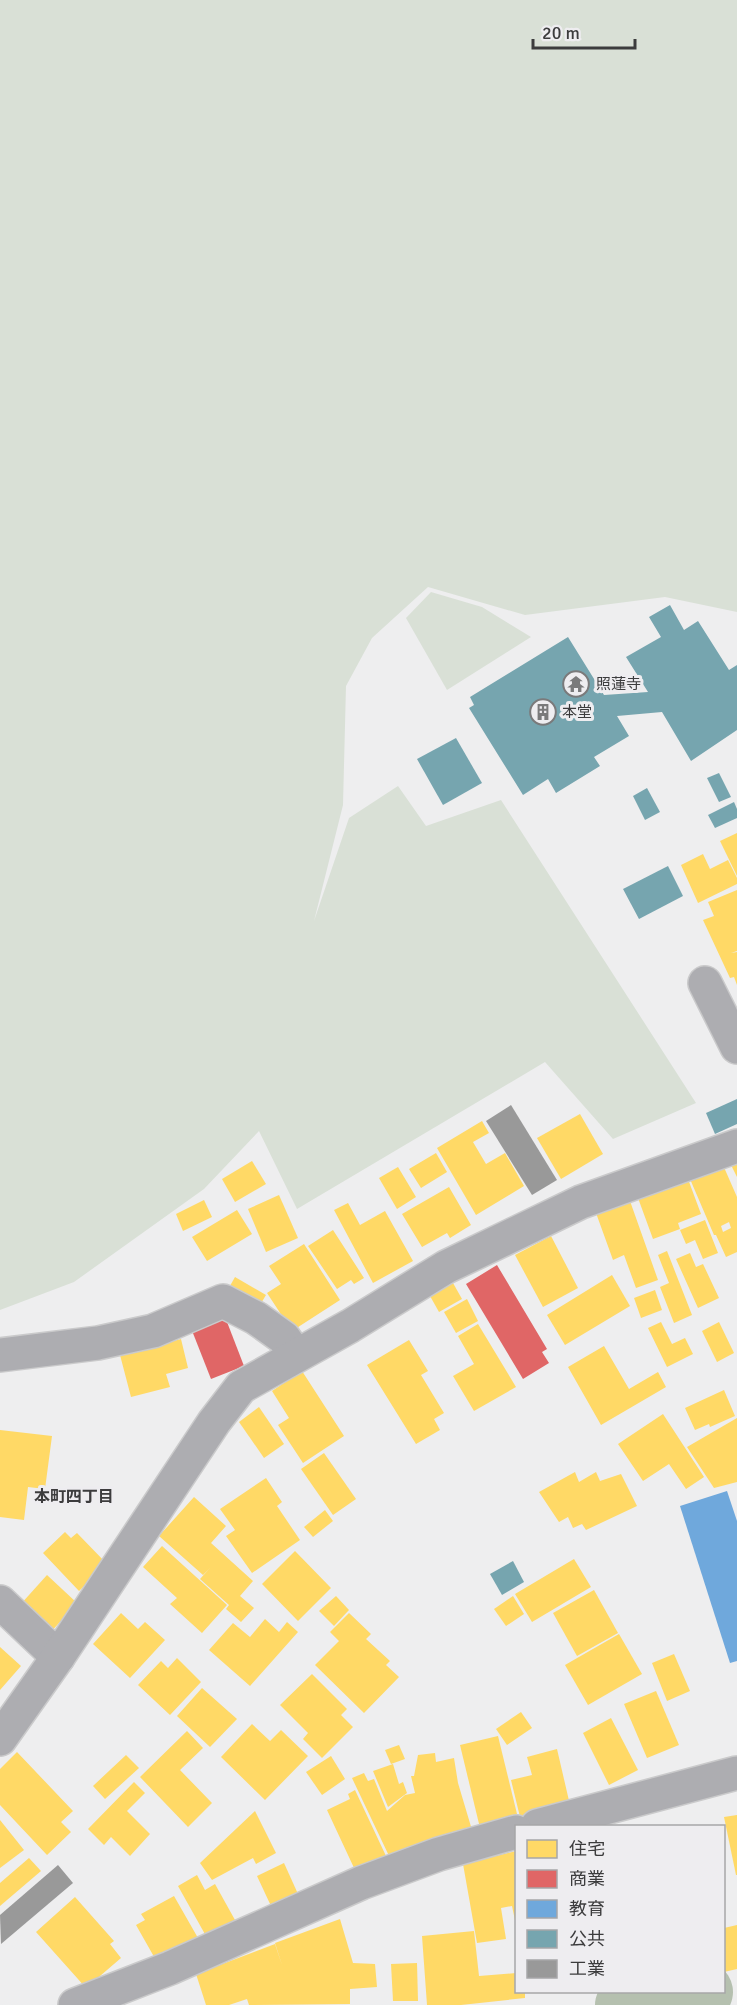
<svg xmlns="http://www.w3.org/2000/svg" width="737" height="2005" font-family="Signika,'Noto Sans JP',sans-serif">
<rect width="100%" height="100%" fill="#eeeeef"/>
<g fill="#d9e0d6">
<polygon points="0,0 737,0 737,612 665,597 525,615 428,587 372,638 346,686 343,805 314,921 349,818 398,786 426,826 501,800 696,1103 613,1139 545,1062 297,1209 259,1131 204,1189 74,1282 0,1310"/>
<polygon points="431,592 482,607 531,637 447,690 406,618"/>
</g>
<g fill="#ffd966" fill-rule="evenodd">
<polygon points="737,833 737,876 720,841"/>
<polygon points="703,854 710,869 728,860 737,878 737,884 698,903 681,865"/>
<polygon points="737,890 737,951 731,953 737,952 737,985 734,977 730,978 703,920 714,916 708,902"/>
<polygon points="580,1114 603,1154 561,1179 537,1138"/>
<polygon points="482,1121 489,1133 473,1142 486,1164 505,1153 524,1186 476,1215 437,1148"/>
<polygon points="436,1153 447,1172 421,1188 409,1169"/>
<polygon points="737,1160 737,1177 730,1163"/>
<polygon points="252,1161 266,1184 235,1202 222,1179"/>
<path d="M723,1165L737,1197V1252L726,1257L716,1235H714L690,1179ZM729,1222L731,1228L723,1232L721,1226Z"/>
<polygon points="398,1167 416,1197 397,1209 379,1178"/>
<polygon points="688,1179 701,1214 678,1223 680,1229 653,1239 638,1198"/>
<polygon points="449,1187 471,1225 450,1238 447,1233 422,1247 402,1214"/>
<polygon points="279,1195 298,1238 266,1252 248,1209"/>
<polygon points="204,1200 212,1217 183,1231 176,1214"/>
<polygon points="630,1201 658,1280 636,1288 624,1255 613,1260 596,1213"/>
<polygon points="348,1203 360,1225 385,1211 413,1261 373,1283 334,1210"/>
<polygon points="237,1210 252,1234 207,1261 192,1237"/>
<polygon points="705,1220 718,1253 703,1259 695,1240 686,1244 680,1230"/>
<polygon points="333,1230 364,1278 354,1284 351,1280 337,1289 308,1246"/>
<polygon points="551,1236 578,1288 543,1307 515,1255"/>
<polygon points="304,1244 340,1300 292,1331 267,1293 281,1284 269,1266"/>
<polygon points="667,1251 692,1315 674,1323 660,1287 669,1283 658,1255"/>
<polygon points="690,1253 696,1267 703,1264 719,1298 698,1308 676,1259"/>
<polygon points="612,1275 630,1306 565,1345 547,1315"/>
<polygon points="235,1277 266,1295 257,1310 226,1293"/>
<polygon points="453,1283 462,1299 439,1312 430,1296"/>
<polygon points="655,1290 662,1310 641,1318 634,1298"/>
<polygon points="467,1299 478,1321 456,1333 444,1312"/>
<polygon points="661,1322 672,1344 685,1338 693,1354 667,1367 648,1328"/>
<polygon points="719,1322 734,1353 717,1362 702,1331"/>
<polygon points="478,1324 516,1387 474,1411 453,1376 474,1364 458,1336"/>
<polygon points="181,1339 188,1368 166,1374 170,1387 131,1397 120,1355"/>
<polygon points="409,1340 428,1371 421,1375 444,1413 434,1419 440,1430 416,1444 367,1365"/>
<polygon points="604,1346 629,1389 658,1372 666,1387 601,1425 568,1367"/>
<polygon points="302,1371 344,1436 303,1463 278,1425 289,1418 272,1391"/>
<polygon points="724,1390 735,1416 710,1427 709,1424 695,1430 685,1408"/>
<polygon points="259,1407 284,1444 264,1458 239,1422"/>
<polygon points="663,1414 704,1477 686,1489 669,1464 643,1481 618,1444"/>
<polygon points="737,1418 737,1482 714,1488 687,1447"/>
<polygon points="0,1430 52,1436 45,1489 28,1487 24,1520 0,1517"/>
<polygon points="324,1453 356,1499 333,1515 301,1469"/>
<polygon points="575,1472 579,1482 596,1472 600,1481 621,1474 637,1506 586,1530 582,1524 573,1528 568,1517 559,1522 539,1492"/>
<polygon points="266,1478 282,1502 277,1506 300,1540 252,1573 226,1536 235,1530 220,1509"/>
<polygon points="194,1497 226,1526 211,1543 253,1581 240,1596 254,1608 241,1622 226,1609 229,1605 200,1579 210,1568 203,1575 159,1536"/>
<polygon points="325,1510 333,1521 313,1537 304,1527"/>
<polygon points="65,1532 71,1538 77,1533 107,1564 79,1591 43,1553"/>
<polygon points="162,1546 227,1605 202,1633 170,1604 177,1598 143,1567"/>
<polygon points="295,1551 331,1588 298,1621 262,1584"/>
<polygon points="574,1559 591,1587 532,1622 515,1594"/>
<polygon points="47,1575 77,1603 50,1633 20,1605"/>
<polygon points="594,1590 618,1633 577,1656 553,1613"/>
<polygon points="336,1596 349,1610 334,1626 319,1611"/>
<polygon points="513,1596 524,1614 506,1626 494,1609"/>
<polygon points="121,1613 138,1629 145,1622 165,1640 130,1678 93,1644"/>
<polygon points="349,1613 371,1634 366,1639 390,1661 386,1665 399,1677 364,1713 315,1665 339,1641 330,1632"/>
<polygon points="265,1619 279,1632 287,1622 298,1632 250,1686 209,1650 233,1623 250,1637"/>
<polygon points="619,1634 642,1674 588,1705 565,1665"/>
<polygon points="0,1647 21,1666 0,1690"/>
<polygon points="674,1654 690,1691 667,1701 652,1663"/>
<polygon points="177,1658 201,1682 170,1715 138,1685 161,1661 168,1668"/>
<polygon points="312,1674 347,1709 341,1715 353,1727 322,1758 303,1739 308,1733 280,1705"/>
<polygon points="202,1688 237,1719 210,1747 177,1716"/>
<polygon points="656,1691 679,1745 647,1758 624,1704"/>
<polygon points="521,1712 532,1728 507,1745 496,1729"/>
<polygon points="611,1718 638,1770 609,1785 583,1733"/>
<polygon points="252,1724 270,1741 281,1730 308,1756 265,1800 221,1757"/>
<polygon points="187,1731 203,1748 180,1770 212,1803 188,1827 140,1777"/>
<polygon points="498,1736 518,1818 480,1828 460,1745"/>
<polygon points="399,1745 405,1759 391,1764 385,1750"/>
<polygon points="557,1749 570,1805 520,1817 511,1780 532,1775 527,1757"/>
<polygon points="17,1752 73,1811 61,1822 71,1832 47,1855 0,1805 0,1769"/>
<polygon points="435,1753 436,1762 454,1758 458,1783 472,1830 390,1858 352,1778 364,1773 368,1781 374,1779 387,1811 405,1795 415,1793 411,1776 414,1776 418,1755"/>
<polygon points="126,1755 139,1768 105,1799 93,1786"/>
<polygon points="331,1756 345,1779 322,1795 306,1772"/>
<polygon points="393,1764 399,1784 403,1782 407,1793 388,1807 373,1771"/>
<polygon points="134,1782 145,1793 127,1811 150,1834 130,1856 111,1837 104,1845 88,1829"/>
<polygon points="355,1790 386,1856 355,1870 327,1810 350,1799 348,1794"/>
<polygon points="255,1811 276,1853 256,1864 253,1858 212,1880 200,1863"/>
<polygon points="737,1815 737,1875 736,1875 724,1817"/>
<polygon points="0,1820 24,1850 0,1868"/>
<polygon points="516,1851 516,1925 512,1906 501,1908 506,1939 477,1943 463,1864"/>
<polygon points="29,1858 41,1871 0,1906 0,1883"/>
<polygon points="284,1863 298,1894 271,1906 257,1876"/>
<polygon points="197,1875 205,1890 215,1884 235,1920 206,1936 178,1886"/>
<polygon points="174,1896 198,1938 157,1962 136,1925 145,1920 141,1914"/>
<polygon points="75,1897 114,1941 110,1944 121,1958 86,1988 36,1932"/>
<polygon points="340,1919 353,1963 375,1964 377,1987 350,1989 350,2004 249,2005 247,1999 229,2005 206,2005 196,1974 275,1944 282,1965 275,1943"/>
<polygon points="737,1925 737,1969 724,1972 724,1928"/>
<polygon points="474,1931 479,1976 516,1973 516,1992 525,1992 525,1998 461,2005 427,2005 422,1936"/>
<polygon points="417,1963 418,2001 393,2001 391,1964"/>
</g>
<g fill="#e06666">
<polygon points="497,1265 547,1349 542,1352 549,1363 523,1379 466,1284"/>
<polygon points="222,1309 244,1366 211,1379 189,1323"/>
</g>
<polygon fill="#6fa8dc" points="727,1491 737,1521 737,1661 730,1663 680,1506"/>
<g fill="#76a5af">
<polygon points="670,605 684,630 698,621 729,670 737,665 737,730 691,761 662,712 617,716 629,736 594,757 600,766 556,793 548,779 523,795 469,708 474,705 470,697 568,637 604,695 648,692 626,657 661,637 649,617"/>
<polygon points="456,738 482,783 443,805 417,759"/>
<polygon points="719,773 731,797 719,802 707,778"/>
<polygon points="647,788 660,812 645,820 633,796"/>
<polygon points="734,802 737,809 737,818 715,828 708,815"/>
<polygon points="668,866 683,896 639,919 623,889"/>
<polygon points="737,1099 737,1124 715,1134 706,1113"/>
<polygon points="513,1561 524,1582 502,1595 490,1574"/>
</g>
<g fill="#999">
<polygon points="511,1105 557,1180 532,1195 486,1121"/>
<polygon points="58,1865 73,1883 1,1944 0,1915"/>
</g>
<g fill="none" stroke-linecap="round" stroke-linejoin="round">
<polyline stroke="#b5c0af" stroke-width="62" points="626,2005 702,1992"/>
<g stroke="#cacacb" stroke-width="36">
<g id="minor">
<polyline points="705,983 737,1047"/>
<polyline points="0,1355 98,1343 153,1331 223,1301 256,1318 284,1338 296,1355"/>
<polyline points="0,1602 58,1657"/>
<polyline points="0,1739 58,1657 214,1422 241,1387 350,1326 446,1267 581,1202 737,1146"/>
<polyline points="537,1826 737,1773"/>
<polyline points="75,2005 170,1968 361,1883 439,1854 516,1832"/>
</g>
</g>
<use href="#minor" stroke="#adadb1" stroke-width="33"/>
</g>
<defs>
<g id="temple-ring" transform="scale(1.35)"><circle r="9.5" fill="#eeedf0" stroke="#7a7a7b" stroke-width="1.5"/><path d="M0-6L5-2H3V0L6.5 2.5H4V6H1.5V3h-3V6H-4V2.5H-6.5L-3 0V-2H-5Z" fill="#7a7a7b"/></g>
<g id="building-ring" transform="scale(1.35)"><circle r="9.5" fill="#eeedf0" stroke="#7a7a7b" stroke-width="1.5"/><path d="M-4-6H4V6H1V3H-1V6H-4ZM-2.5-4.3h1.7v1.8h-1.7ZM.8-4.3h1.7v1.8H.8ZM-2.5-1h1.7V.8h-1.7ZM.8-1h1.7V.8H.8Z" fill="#7a7a7b"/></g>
</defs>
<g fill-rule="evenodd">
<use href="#temple-ring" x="576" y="684"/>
<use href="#building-ring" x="543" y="712"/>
</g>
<g text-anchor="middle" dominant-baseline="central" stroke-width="6" stroke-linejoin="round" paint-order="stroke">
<g font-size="15" fill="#3c3c3d" stroke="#eeedf0" text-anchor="start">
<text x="596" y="684">照蓮寺</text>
<text x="562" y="712">本堂</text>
</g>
<g font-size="16" font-weight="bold" fill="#3c3c3d" stroke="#eeedf0">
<text x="74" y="1497">本町四丁目</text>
</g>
</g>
<rect x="515" y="1825" width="210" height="168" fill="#eeedf0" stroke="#a7a6a8" stroke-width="1.5"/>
<rect x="527" y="1840" width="30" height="18" fill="#ffd966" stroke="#a7a6a8" stroke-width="1.5"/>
<text x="569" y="1855" font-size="18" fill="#3c3c3d">住宅</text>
<rect x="527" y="1870" width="30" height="18" fill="#e06666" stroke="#a7a6a8" stroke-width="1.5"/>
<text x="569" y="1885" font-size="18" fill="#3c3c3d">商業</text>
<rect x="527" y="1900" width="30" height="18" fill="#6fa8dc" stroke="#a7a6a8" stroke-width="1.5"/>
<text x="569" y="1915" font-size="18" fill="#3c3c3d">教育</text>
<rect x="527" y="1930" width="30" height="18" fill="#76a5af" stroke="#a7a6a8" stroke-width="1.5"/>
<text x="569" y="1945" font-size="18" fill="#3c3c3d">公共</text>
<rect x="527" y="1960" width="30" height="18" fill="#999999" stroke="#a7a6a8" stroke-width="1.5"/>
<text x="569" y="1975" font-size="18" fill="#3c3c3d">工業</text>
<path d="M533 39v9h102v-9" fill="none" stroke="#3c3c3d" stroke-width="3"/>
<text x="542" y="39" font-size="18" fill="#3c3c3d" stroke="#eeedf0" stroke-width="4.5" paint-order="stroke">20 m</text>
</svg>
